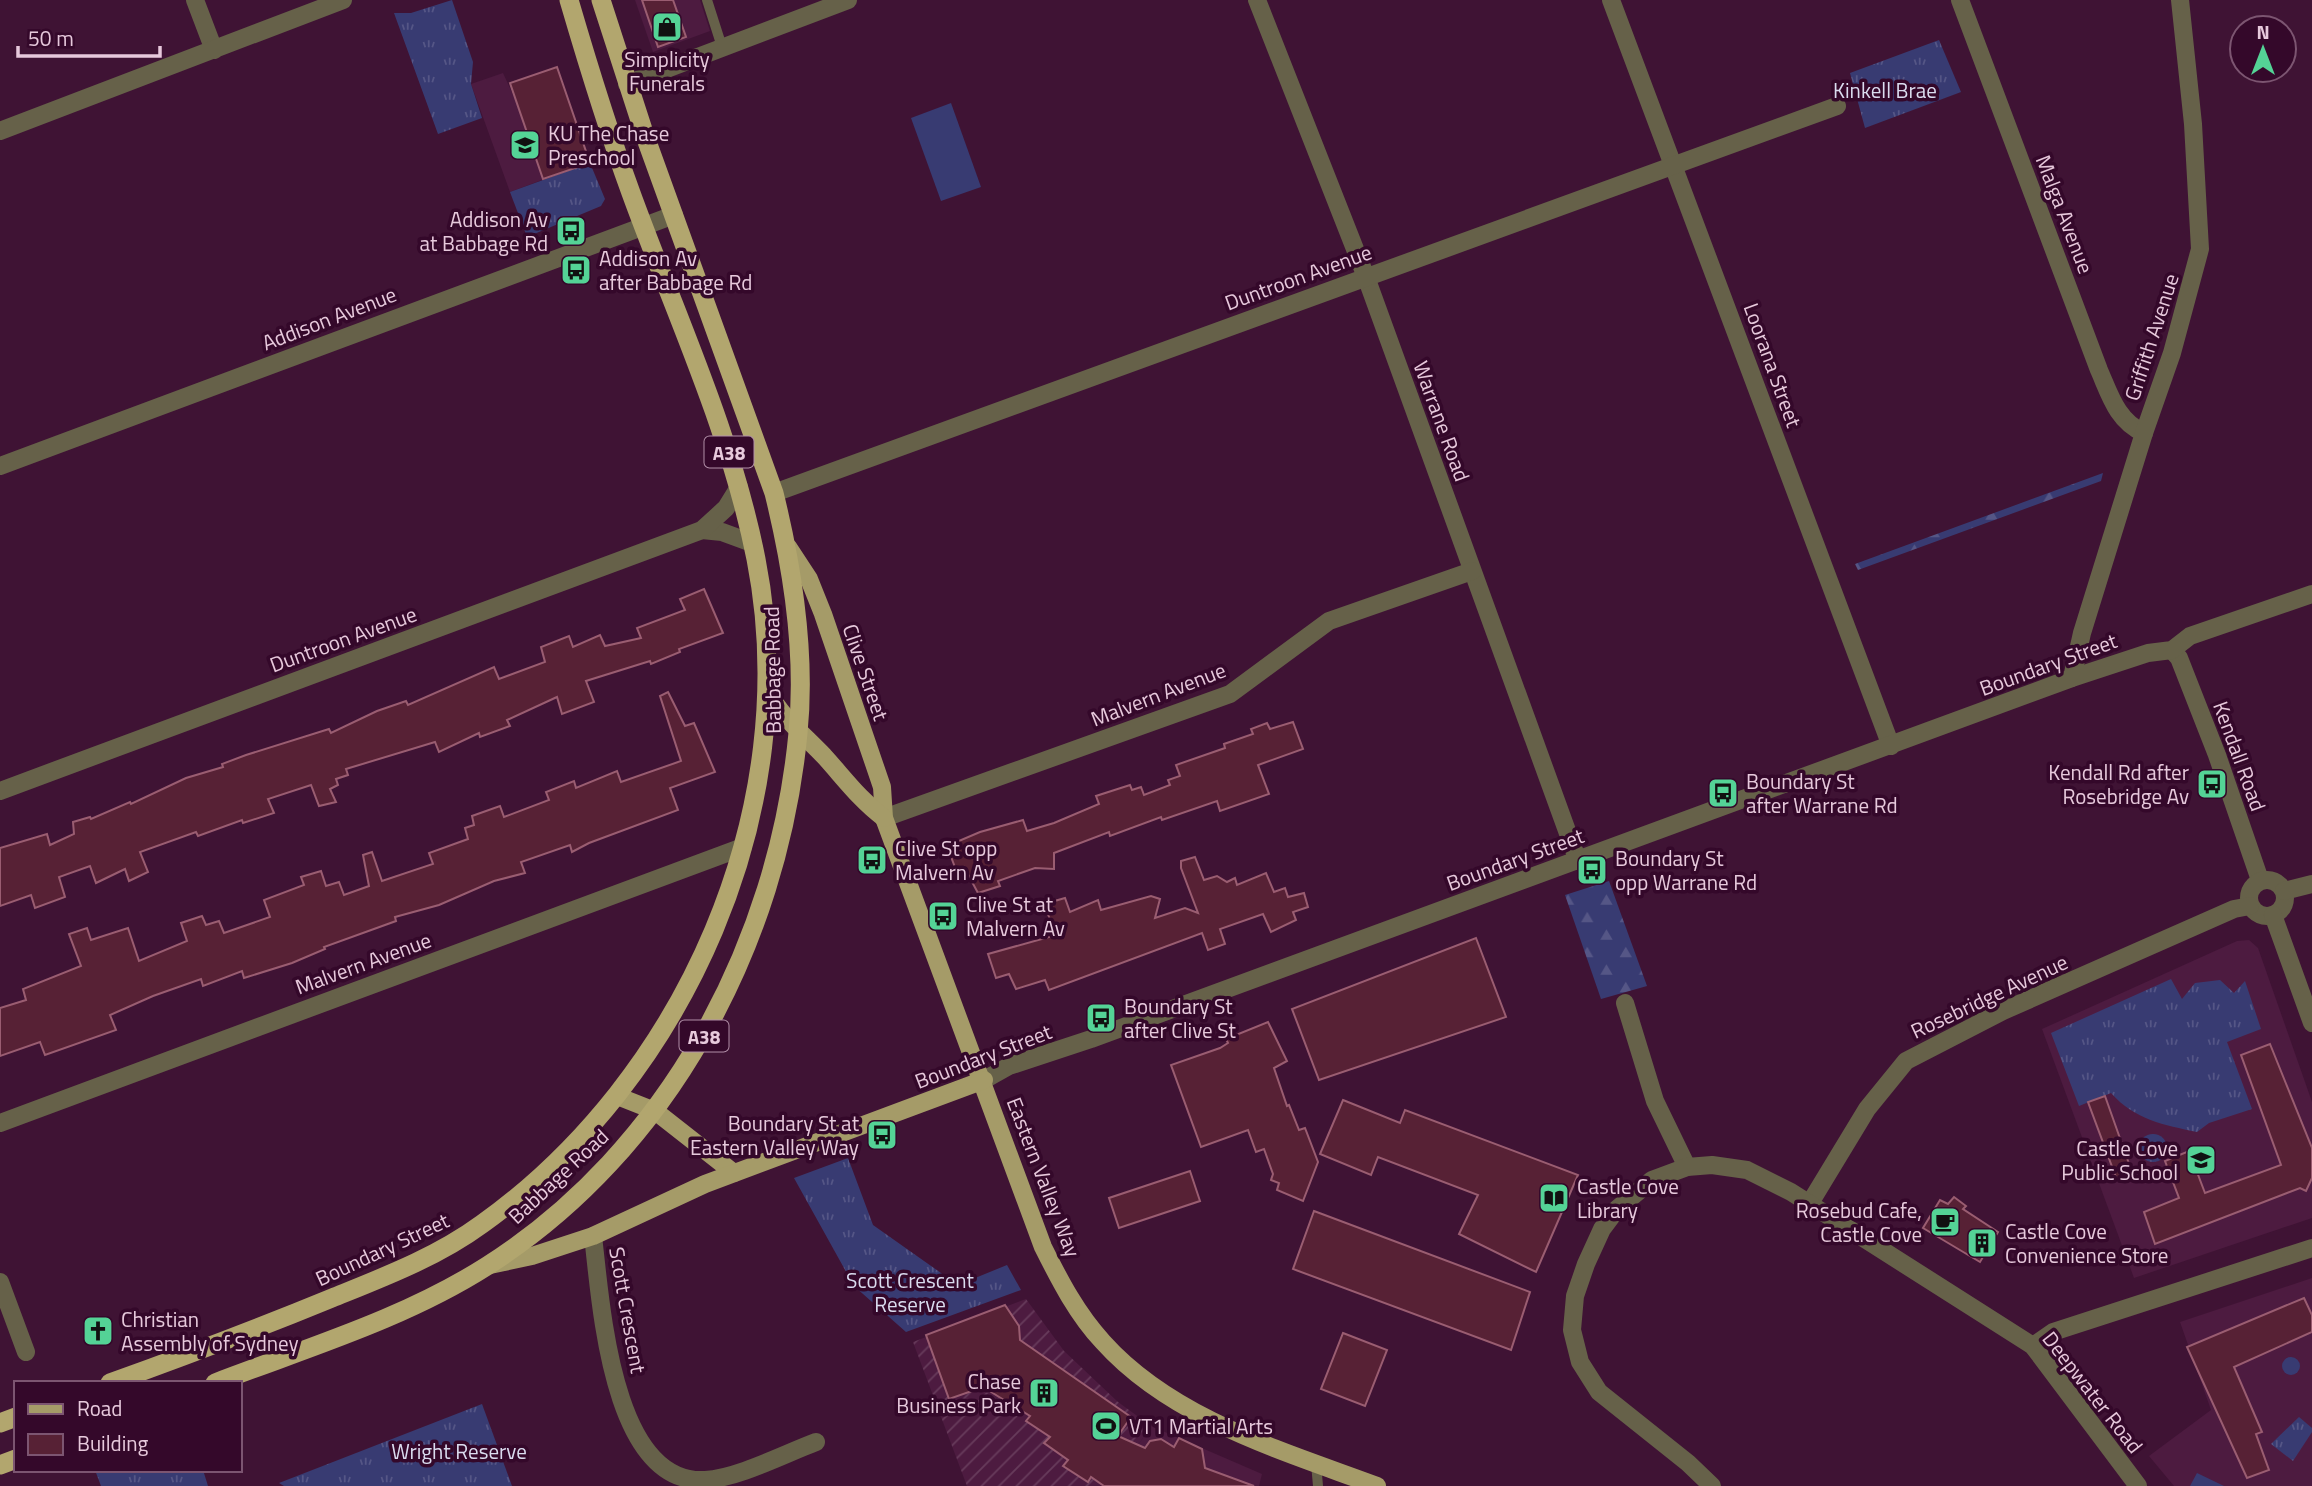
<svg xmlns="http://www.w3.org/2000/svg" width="2312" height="1486" font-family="'Titillium Web',sans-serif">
<defs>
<pattern id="industrial-furrows" width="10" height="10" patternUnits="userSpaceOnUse" patternTransform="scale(1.75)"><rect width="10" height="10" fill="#4d1b40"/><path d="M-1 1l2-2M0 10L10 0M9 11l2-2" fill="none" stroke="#673b5b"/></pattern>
<pattern id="grass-tufts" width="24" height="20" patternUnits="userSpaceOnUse" patternTransform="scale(1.75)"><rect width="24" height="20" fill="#383b72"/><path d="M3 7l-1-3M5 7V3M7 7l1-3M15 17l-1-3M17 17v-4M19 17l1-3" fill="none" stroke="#555686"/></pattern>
<pattern id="forest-firs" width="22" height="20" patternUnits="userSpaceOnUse" patternTransform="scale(1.75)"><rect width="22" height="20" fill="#383b72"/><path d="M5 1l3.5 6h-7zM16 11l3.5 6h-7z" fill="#555686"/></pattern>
</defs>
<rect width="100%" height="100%" fill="#3f1334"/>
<g fill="#4d1b40">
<polygon points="635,0 700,0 710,31 653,52"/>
<polygon points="503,73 515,99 539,92 566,171 510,192 471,84"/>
<polygon points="2249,940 2258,948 2312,1102 2312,1218 2134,1278 2042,1029 2237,941"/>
<polygon points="2312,1278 2312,1486 2174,1486 2149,1456 2211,1410 2180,1322"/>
<polygon points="1151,1426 1262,1474 1259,1486 1110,1486"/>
</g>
<polygon fill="url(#industrial-furrows)" points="1026,1299 1064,1351 1118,1402 1151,1426 1110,1486 967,1486 913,1342"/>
<g fill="url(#grass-tufts)">
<polygon points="452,0 473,62 471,84 482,118 438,134 394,13 411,13"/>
<polygon points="1939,40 1961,92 1865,128 1850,73"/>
<polygon points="590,163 605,199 601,206 527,237 510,192"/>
<path d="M2171,979L2182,999L2195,983L2220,980L2234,993L2245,981L2261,1029L2227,1042L2252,1109L2209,1123L2197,1132C2164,1125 2135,1120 2111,1093L2079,1106L2051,1033Z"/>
<circle cx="2153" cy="1148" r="14"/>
<polygon points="848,1158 873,1225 958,1285 1007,1265 1021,1290 906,1332 854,1286 794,1178"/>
<polygon points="482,1404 512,1486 284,1486 279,1483"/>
<polygon points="2299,1417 2312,1428 2312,1432 2293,1461 2271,1444"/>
<polygon points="95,1470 203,1470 208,1486 101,1486"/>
</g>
<g fill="url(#forest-firs)">
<polygon points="2103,473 2101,481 1858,570 1855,564"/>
<polygon points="1609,881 1647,986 1601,999 1565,895"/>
</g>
<g fill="#383b72">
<polygon points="951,103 981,187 941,201 911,118"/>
<circle cx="2291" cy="1366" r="9"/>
<polygon points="2197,1473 2224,1486 2190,1486"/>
</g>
<g fill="#572135" stroke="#9a5d71" stroke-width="2">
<polygon points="642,0 673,0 686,37 658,47"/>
<polygon points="557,67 590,163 543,179 510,83"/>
<polygon points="704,589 723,633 679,649 680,652 651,664 650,661 586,681 594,702 562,714 557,697 507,720 510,726 480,737 479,733 439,752 435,742 346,769 348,775 336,779 338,785 330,789 336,802 319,806 311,785 268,799 274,813 243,823 242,820 198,836 196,832 140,852 148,872 129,881 125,869 96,883 90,866 59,877 65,897 35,908 31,895 0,906 0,848 47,834 50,845 74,834 73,822 90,817 91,819 130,802 131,804 186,778 223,767 222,764 246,755 329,729 331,733 377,711 406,701 408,705 494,667 499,679 545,662 541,647 569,636 573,647 600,635 605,646 641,638 637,628 685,610 680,599"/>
<polygon points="668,692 685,726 694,723 715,772 670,788 678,810 589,843 572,852 570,845 521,862 525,873 494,881 439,905 395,917 396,921 324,947 325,949 292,963 244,978 242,971 203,986 201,979 153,996 110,1015 116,1030 45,1055 40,1042 0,1056 0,1008 26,1000 23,989 81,966 69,934 87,928 91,940 128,928 139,961 187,941 181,923 202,916 206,925 219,921 224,933 270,917 264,900 304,885 301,877 321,871 326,886 339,882 344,895 369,886 363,855 372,852 382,881 433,864 429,853 468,839 465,828 474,825 472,816 500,806 504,817 549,800 546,792 574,781 576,788 617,771 621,782 681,761 660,696"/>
<polygon points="1293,722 1303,749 1258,765 1269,794 1220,811 1217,801 1162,820 1161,817 1110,836 1109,832 1054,853 1054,869 1035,868 998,881 1000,886 978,893 964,867 956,870 947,846 980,832 1023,820 1027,831 1054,823 1099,804 1096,796 1130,785 1132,790 1141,787 1144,795 1170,785 1168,780 1180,776 1176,765 1225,748 1224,744 1253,734 1251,729 1267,723 1270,729"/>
<polygon points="1195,857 1204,880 1217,876 1227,882 1235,878 1237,885 1266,873 1274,892 1285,888 1288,897 1304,893 1308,907 1293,912 1296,920 1271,932 1263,914 1220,929 1225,944 1208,950 1202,933 1049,990 1045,980 1016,989 1009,974 996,978 988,954 1056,935 1044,904 1065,898 1070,912 1098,900 1101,910 1151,896 1160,899 1155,918 1185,908 1198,913 1181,868 1181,861"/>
<polygon points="1476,938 1506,1017 1319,1080 1292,1009"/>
<polygon points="1268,1022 1287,1061 1274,1068 1287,1106 1289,1105 1299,1130 1305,1128 1318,1162 1303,1201 1277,1190 1279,1183 1271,1180 1273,1174 1264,1149 1256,1152 1248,1130 1201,1147 1171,1065 1220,1048 1228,1043 1226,1039"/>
<polygon points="2270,1044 2312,1148 2312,1178 2306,1191 2300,1188 2155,1244 2144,1212 2179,1198 2165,1161 2189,1151 2205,1193 2281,1165 2241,1055"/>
<polygon points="2105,1096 2133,1175 2117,1180 2088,1102"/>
<polygon points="1343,1100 1400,1123 1405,1110 1578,1175 1536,1272 1459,1234 1478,1195 1378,1157 1371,1175 1320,1154"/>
<polygon points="1190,1171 1200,1201 1119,1228 1109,1198"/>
<polygon points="1954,1197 1966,1206 1963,1209 1998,1232 1980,1262 1923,1228 1940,1200 1948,1204"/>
<polygon points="1314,1211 1530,1292 1511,1350 1293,1269"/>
<polygon points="2304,1298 2312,1315 2312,1332 2234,1367 2262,1432 2256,1434 2269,1470 2247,1478 2187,1347"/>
<polygon points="1005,1305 1019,1326 1020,1340 1131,1417 1118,1436 1145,1448 1150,1441 1161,1439 1174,1447 1179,1438 1202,1449 1205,1468 1254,1486 1104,1486 1091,1477 1088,1482 1063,1466 1068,1460 1044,1443 1050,1437 1026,1421 1030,1416 983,1387 949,1399 926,1335"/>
<polygon points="1343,1333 1387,1350 1365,1406 1321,1389"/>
</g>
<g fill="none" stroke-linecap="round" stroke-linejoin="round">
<g stroke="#666149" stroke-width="10">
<polyline points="707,0 723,50"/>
<polyline points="1316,1463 1318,1486"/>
</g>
<g stroke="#666149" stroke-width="18">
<polyline points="195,0 214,50"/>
<polyline points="1257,0 1366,277 1578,861"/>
<polyline points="1611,0 1891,746"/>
<path d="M1960,0L2099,370C2110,395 2117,421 2144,433"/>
<polyline points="627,84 848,0"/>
<polyline points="0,131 343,0"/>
<polyline points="0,466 674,215"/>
<polyline points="774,493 1837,106"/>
<polyline points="702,530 722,532 752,543"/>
<polyline points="2172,650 2179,658 2217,755 2260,880"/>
<polyline points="2072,678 2082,633 2144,433 2172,353 2200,249 2193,124 2180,0"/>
<polyline points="0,791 702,530 726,508 739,487"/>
<polyline points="884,818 1230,694 1329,621 1472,571"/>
<circle cx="2267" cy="898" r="18"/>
<polyline points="2284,891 2312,884"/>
<polyline points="2273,915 2312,1023"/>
<polyline points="1625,1003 1655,1101 1687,1167"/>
<polyline points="984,1080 1009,1066 1091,1039 2072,678 2148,653 2172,650 2190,636 2312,594"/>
<polyline points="0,1123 743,847"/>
<polyline points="1810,1203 1867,1109 1906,1061 2003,1011 2234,909 2250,906"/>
<path d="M593,1236C601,1302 611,1485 705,1480C738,1478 784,1454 816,1442"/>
<polyline points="0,1282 26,1352"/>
<polyline points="2033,1346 2053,1332 2312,1248"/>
<polyline points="1712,1486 1688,1463 1599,1392 1580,1362 1572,1330 1575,1296 1586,1264 1602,1229 1617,1209 1652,1180 1687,1167 1712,1165 1747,1170 1791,1192 2033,1346 2138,1486"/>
</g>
<g stroke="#a59b68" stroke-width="18">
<path d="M788,547L809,579L823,614L882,787L884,818L1043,1247C1060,1281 1077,1314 1103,1342C1172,1419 1283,1451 1377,1486"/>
<path d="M767,690C782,718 803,734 824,756C844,778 860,800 884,818"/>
<polyline points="617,1096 655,1111 734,1173"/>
<polyline points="490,1265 532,1256 593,1236 705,1184 984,1080"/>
</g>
<g stroke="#b2a66e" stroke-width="19">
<path d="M110,1383C185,1356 259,1328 332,1298C384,1277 437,1257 482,1224C686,1078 805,808 756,559C731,432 675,314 631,193C608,130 588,65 569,0"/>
<path d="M215,1383C306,1348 404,1319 487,1266C668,1151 778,944 798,733C806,653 793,570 774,493L645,136L601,0"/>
<polyline points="0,1423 16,1417"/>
<polyline points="0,1465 16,1459"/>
</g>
</g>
<defs>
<g id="shop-square" transform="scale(1.575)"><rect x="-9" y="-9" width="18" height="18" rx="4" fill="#54d396" stroke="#34082a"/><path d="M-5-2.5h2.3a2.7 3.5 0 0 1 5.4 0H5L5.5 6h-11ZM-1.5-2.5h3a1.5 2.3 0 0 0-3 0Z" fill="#111"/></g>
<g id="school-square" transform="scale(1.575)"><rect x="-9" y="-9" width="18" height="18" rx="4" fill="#54d396" stroke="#34082a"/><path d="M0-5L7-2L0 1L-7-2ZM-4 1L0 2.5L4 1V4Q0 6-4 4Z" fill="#111"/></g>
<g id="bus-square" transform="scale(1.575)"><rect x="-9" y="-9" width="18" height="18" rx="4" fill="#54d396" stroke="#34082a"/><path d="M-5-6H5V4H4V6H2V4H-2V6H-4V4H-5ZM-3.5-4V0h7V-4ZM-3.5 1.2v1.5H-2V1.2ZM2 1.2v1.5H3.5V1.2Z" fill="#111"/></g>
<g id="library-square" transform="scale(1.575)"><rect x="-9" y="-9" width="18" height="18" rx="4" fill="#54d396" stroke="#34082a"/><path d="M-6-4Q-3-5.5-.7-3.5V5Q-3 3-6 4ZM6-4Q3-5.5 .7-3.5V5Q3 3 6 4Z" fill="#111"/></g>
<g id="cafe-square" transform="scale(1.575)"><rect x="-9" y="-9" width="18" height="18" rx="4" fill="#54d396" stroke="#34082a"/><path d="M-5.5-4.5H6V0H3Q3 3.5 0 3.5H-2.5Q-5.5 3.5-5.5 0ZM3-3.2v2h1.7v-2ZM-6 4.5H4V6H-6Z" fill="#111"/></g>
<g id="building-square" transform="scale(1.575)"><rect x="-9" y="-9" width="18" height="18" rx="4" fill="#54d396" stroke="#34082a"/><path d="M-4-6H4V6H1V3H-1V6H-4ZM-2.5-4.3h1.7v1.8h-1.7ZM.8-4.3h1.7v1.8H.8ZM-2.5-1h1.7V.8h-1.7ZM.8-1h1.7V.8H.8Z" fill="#111"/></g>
<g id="church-square" transform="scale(1.575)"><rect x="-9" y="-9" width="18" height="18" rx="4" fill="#54d396" stroke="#34082a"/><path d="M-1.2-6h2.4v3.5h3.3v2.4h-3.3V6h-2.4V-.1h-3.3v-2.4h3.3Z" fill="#111"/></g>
<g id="stadium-square" transform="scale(1.575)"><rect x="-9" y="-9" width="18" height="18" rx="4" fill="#54d396" stroke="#34082a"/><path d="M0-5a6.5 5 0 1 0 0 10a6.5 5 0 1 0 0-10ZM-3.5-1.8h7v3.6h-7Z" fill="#111"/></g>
</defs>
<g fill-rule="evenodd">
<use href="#shop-square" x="667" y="27"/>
<use href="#school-square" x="525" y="145"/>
<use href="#bus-square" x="571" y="231"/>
<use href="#bus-square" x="576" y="270"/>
<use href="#bus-square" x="2212" y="784"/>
<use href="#bus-square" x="1723" y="793"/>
<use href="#bus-square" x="872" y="860"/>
<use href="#bus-square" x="1592" y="870"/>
<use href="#bus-square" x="943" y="916"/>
<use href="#bus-square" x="1101" y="1018"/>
<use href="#bus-square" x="882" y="1135"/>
<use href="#school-square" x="2201" y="1160"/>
<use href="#library-square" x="1554" y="1198"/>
<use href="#cafe-square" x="1945" y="1222"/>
<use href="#building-square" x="1982" y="1243"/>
<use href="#church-square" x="98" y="1331"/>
<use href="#building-square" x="1044" y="1393"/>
<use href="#stadium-square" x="1106" y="1426"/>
</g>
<g text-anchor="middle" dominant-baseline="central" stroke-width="7" stroke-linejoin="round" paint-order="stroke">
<g fill="#34082a" stroke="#b18fa7" stroke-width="2">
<rect x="704.5" y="436.5" width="49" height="31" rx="5"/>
<rect x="679.5" y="1020.5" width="49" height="31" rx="5"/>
</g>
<g font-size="19" font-weight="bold" fill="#e7c9dc">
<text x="729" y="452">A38</text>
<text x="704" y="1036">A38</text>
</g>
<g font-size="21" fill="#e7c9dc" stroke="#34082a" text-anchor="start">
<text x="667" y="59" text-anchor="middle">Simplicity<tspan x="667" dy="24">Funerals</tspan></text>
<text x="548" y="133">KU The Chase<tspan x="548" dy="24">Preschool</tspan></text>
<text x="548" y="219" text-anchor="end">Addison Av<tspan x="548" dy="24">at Babbage Rd</tspan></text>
<text x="599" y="258">Addison Av<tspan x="599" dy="24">after Babbage Rd</tspan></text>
<text x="2189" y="772" text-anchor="end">Kendall Rd after<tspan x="2189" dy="24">Rosebridge Av</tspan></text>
<text x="1746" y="781">Boundary St<tspan x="1746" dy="24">after Warrane Rd</tspan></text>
<text x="895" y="848">Clive St opp<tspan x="895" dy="24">Malvern Av</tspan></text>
<text x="1615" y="858">Boundary St<tspan x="1615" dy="24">opp Warrane Rd</tspan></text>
<text x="966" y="904">Clive St at<tspan x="966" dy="24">Malvern Av</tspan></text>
<text x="1124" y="1006">Boundary St<tspan x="1124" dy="24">after Clive St</tspan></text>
<text x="859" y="1123" text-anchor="end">Boundary St at<tspan x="859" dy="24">Eastern Valley Way</tspan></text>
<text x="2178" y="1148" text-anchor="end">Castle Cove<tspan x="2178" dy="24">Public School</tspan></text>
<text x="1577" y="1186">Castle Cove<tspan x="1577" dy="24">Library</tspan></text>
<text x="1922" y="1210" text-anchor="end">Rosebud Cafe,<tspan x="1922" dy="24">Castle Cove</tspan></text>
<text x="2005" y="1231">Castle Cove<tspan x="2005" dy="24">Convenience Store</tspan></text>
<text x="121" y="1319">Christian<tspan x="121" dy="24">Assembly of Sydney</tspan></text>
<text x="1021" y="1381" text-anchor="end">Chase<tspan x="1021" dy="24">Business Park</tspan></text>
<text x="1129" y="1426">VT1 Martial Arts</text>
</g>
<g font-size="21" fill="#dadcef" stroke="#34082a">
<text x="1885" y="90">Kinkell Brae</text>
<text x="910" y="1280">Scott Crescent<tspan x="910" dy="24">Reserve</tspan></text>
<text x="459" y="1451">Wright Reserve</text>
</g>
<g font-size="21" fill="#e7c9dc" stroke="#34082a">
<text transform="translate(2065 214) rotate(69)">Malga Avenue</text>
<text transform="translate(1298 277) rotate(-20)">Duntroon Avenue</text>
<text transform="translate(329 318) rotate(-21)">Addison Avenue</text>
<text transform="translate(2151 337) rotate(-72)">Griffith Avenue</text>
<text transform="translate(1773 365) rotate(70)">Loorana Street</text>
<text transform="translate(1442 421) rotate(70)">Warrane Road</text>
<text transform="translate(343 639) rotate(-20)">Duntroon Avenue</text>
<text transform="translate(2048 664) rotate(-20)">Boundary Street</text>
<text transform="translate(772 670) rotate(-91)">Babbage Road</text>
<text transform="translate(866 672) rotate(71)">Clive Street</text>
<text transform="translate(1158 694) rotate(-21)">Malvern Avenue</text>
<text transform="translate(2240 756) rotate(70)">Kendall Road</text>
<text transform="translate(1515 859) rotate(-20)">Boundary Street</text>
<text transform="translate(363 963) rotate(-20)">Malvern Avenue</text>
<text transform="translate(1989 996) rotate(-25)">Rosebridge Avenue</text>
<text transform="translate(983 1056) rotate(-21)">Boundary Street</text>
<text transform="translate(558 1176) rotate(-43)">Babbage Road</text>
<text transform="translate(1044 1177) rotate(69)">Eastern Valley Way</text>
<text transform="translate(382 1249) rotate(-25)">Boundary Street</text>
<text transform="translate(628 1310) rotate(80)">Scott Crescent</text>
<text transform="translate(2093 1392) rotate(52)">Deepwater Road</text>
</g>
</g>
<rect x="14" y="1381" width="228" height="91" fill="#34082a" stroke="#7c5571" stroke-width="2"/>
<rect x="28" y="1404" width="35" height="10" fill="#a59b68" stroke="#7c5571" stroke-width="2"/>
<text x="77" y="1416" font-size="21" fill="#e7c9dc">Road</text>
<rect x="28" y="1434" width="35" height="21" fill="#572135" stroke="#7c5571" stroke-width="2"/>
<text x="77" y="1451" font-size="21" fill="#e7c9dc">Building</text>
<g transform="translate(2263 49)"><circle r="33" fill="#34082a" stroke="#7c5571" stroke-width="2"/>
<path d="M0-5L12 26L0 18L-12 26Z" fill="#54d396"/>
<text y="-10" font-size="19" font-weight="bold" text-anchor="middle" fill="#e7c9dc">N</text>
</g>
<path d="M18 46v10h142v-10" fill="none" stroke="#e7c9dc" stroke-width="3.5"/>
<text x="28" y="46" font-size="21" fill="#e7c9dc" stroke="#34082a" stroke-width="5" paint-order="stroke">50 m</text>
</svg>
